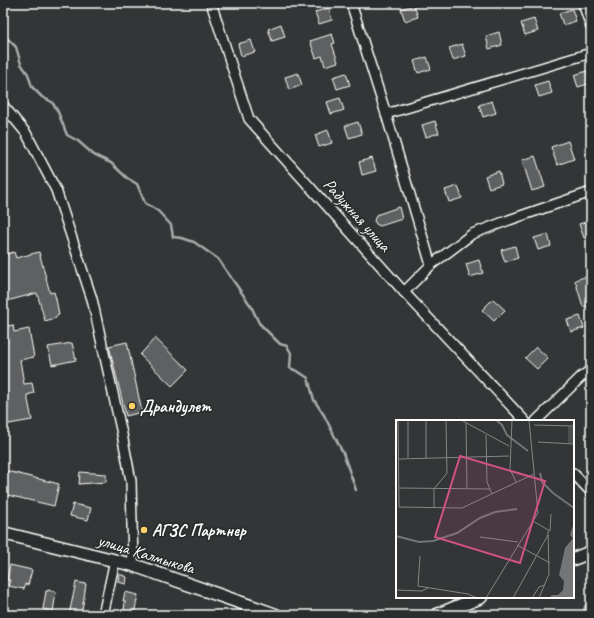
<svg xmlns="http://www.w3.org/2000/svg" width="594" height="618" font-family="Caveat,sans-serif">
<rect width="100%" height="100%" fill="#333536"/>
<filter id="ink" filterUnits="userSpaceOnUse"><feTurbulence type="fractalNoise" baseFrequency=".025" numOctaves="2"/><feDisplacementMap in="SourceGraphic" scale="8" xChannelSelector="R" yChannelSelector="G"/><feConvolveMatrix kernelMatrix="1 2 1 2 8 2 1 2 1" color-interpolation-filters="sRGB"/></filter>
<g filter="url(#ink)">
<g fill="none" stroke-linecap="round" stroke-linejoin="round">
<g stroke="#abacad" stroke-width="2.5">
<polyline points="3,34 16,47 21,64 28,74 32,87 42,97 52,102 58,112 67,135 78,141 94,155 111,163 127,178 137,184 145,203 158,211 171,225 173,237 182,238 194,242 218,259 251,306 259,323 280,344 287,346 291,353 290,368 299,372 308,378 314,400 324,415 343,453 356,490"/>
<path d="M584,615C583,608 585,604 591,600"/>
</g>
</g>
<g fill="#5f6162" stroke="#fff">
<polygon points="414,5 418,17 405,21 401,9"/>
<polygon points="329,8 332,20 319,24 315,12"/>
<polygon points="572,9 576,21 563,25 559,13"/>
<polygon points="534,19 538,31 525,35 521,23"/>
<polygon points="281,24 285,37 272,41 268,29"/>
<polygon points="499,32 502,45 489,49 486,36"/>
<polygon points="332,34 335,43 332,44 338,62 325,66 322,56 316,58 310,41"/>
<polygon points="251,40 255,52 241,56 238,44"/>
<polygon points="462,44 466,56 453,60 449,48"/>
<polygon points="427,57 431,69 418,73 414,61"/>
<polygon points="587,71 591,83 578,87 574,75"/>
<polygon points="298,73 302,85 289,90 285,77"/>
<polygon points="346,73 350,85 337,89 333,77"/>
<polygon points="548,81 552,93 539,97 535,85"/>
<polygon points="340,98 344,110 331,114 327,102"/>
<polygon points="492,101 496,113 483,117 479,105"/>
<polygon points="435,121 439,133 426,137 422,125"/>
<polygon points="358,122 362,134 349,138 345,126"/>
<polygon points="328,130 332,143 319,147 315,135"/>
<polygon points="568,141 574,159 557,165 551,147"/>
<polygon points="535,156 545,187 532,191 522,160"/>
<polygon points="372,158 376,171 362,175 359,162"/>
<polygon points="499,171 502,184 489,188 485,176"/>
<polygon points="458,186 462,198 449,202 445,190"/>
<polygon points="399,207 402,219 380,226 376,224 374,221 376,215"/>
<polygon points="591,220 591,236 584,238 579,224"/>
<polygon points="548,234 551,246 538,250 534,238"/>
<polygon points="515,246 518,258 505,262 501,250"/>
<polygon points="14,252 16,258 39,252 50,293 54,292 56,299 59,315 56,316 56,318 45,321 37,293 3,302 3,255"/>
<polygon points="479,260 483,273 470,277 466,264"/>
<polygon points="591,275 591,305 583,307 575,280"/>
<polygon points="493,299 505,310 494,321 482,310"/>
<polygon points="580,316 584,328 571,332 567,320"/>
<polygon points="13,325 14,332 29,329 34,357 20,360 24,384 32,383 34,393 27,395 32,420 3,425 3,327"/>
<polygon points="155,338 188,370 172,386 140,355"/>
<polygon points="127,342 142,412 126,416 109,346"/>
<polygon points="72,343 76,360 52,365 48,347"/>
<polygon points="536,347 548,358 537,369 525,358"/>
<polygon points="3,470 59,484 54,506 3,494"/>
<polygon points="80,472 106,474 106,482 79,484"/>
<polygon points="73,504 91,508 88,520 70,516"/>
<polygon points="10,565 32,570 28,585 25,584 24,589 8,586 10,580 7,580"/>
<polygon points="119,574 127,577 126,584 118,582"/>
<polygon points="76,582 86,584 83,604 81,615 69,615"/>
<polygon points="48,590 56,592 53,612 43,609 46,591 48,591"/>
<polygon points="125,592 138,595 134,614 124,611 125,601 123,601"/>
</g>
<g fill="none" stroke-linecap="round" stroke-linejoin="round">
<g stroke="#fff" stroke-width="12">
<g id="minor">
<polyline points="211,3 249,119 404,292 525,421"/>
<polyline points="351,3 386,114 431,265"/>
<polyline points="583,3 591,27"/>
<polyline points="3,105 26,133 56,190 92,299 122,434 131,481 133,565"/>
<polyline points="386,114 591,53"/>
<polyline points="404,292 431,265 472,234 509,220 591,192"/>
<polyline points="536,421 581,377 591,370"/>
<polyline points="573,473 591,492"/>
<polyline points="103,615 115,560"/>
</g>
</g>
<g stroke="#fff" stroke-width="15">
<g id="major">
<polyline points="3,533 133,565 276,615"/>
<polyline points="573,559 591,552"/>
<polyline points="437,615 481,597"/>
</g>
</g>
<use href="#minor" stroke="#2a2d2e" stroke-width="9"/>
<use href="#major" stroke="#2a2d2e" stroke-width="12"/>
</g>
</g>
<g fill="#ffd166" stroke="#2a2d2e" stroke-width="1.5">
<circle cx="132" cy="406" r="4"/>
<circle cx="144" cy="530" r="4"/>
</g>
<g text-anchor="middle" dominant-baseline="central" stroke-width="3.5" stroke-linejoin="round" paint-order="stroke">
<g font-size="17" fill="#fff" stroke="#2a2d2e">
<text transform="translate(357 215) rotate(48)">Радужная улица</text>
<text transform="translate(146 554) rotate(17)">улица Калмыкова</text>
</g>
<g font-size="17" font-weight="bold" fill="#fff" stroke="#2a2d2e" text-anchor="start">
<text x="140" y="406">Драндулет</text>
<text x="152" y="530">АГЗС Партнер</text>
</g>
</g>
<g transform="translate(396 420)">
<rect width="178" height="178" fill="#333536"/>
<path d="M172,6L178,7V23H172Z" fill="#4c4f50"/>
<path d="M178,102V178H153L156,175H162L167,170L168,161L163,155L169,128L177,118L174,115Z" fill="#737576"/>
<path fill="none" stroke="#737576" stroke-width="2" d="M100,0L106,5L111,15L132,31M144,53L146,62L157,73L178,88M0,116L23,122L37,121L61,113L84,98L99,92L121,89"/>
<path fill="none" stroke="#858686" stroke-width="1" d="M2,0L3,87L66,88L138,54M12,0V38M65,0L113,26M116,0L114,49L120,62M70,3L71,69M138,5L178,6M90,15L91,62L96,74M142,22L178,24M30,38V0M3,39L113,36M3,68L94,69M38,88V69L51,53L50,0M0,89V0M137,101L154,111L155,94M84,117L122,122M121,125L154,143M24,136L22,166L72,174L81,178M0,170L26,171L32,168M90,178L142,93L133,0M117,178L152,115M136,178L143,167L149,165M143,178L153,154L152,111"/>
<path fill="#d15284" fill-opacity="0.15" stroke="#d15284" stroke-width="2" d="M64,36L149,61L124,143L39,117Z"/>
<rect width="178" height="178" fill="none" stroke="#fff" stroke-width="2"/>
</g>
<rect width="594" height="618" fill="none" stroke="#2a2d2e" stroke-width="16"/>
<rect x="8" y="8" width="578" height="602" fill="none" stroke="#fff" stroke-width="1.5" filter="url(#ink)"/>
</svg>
